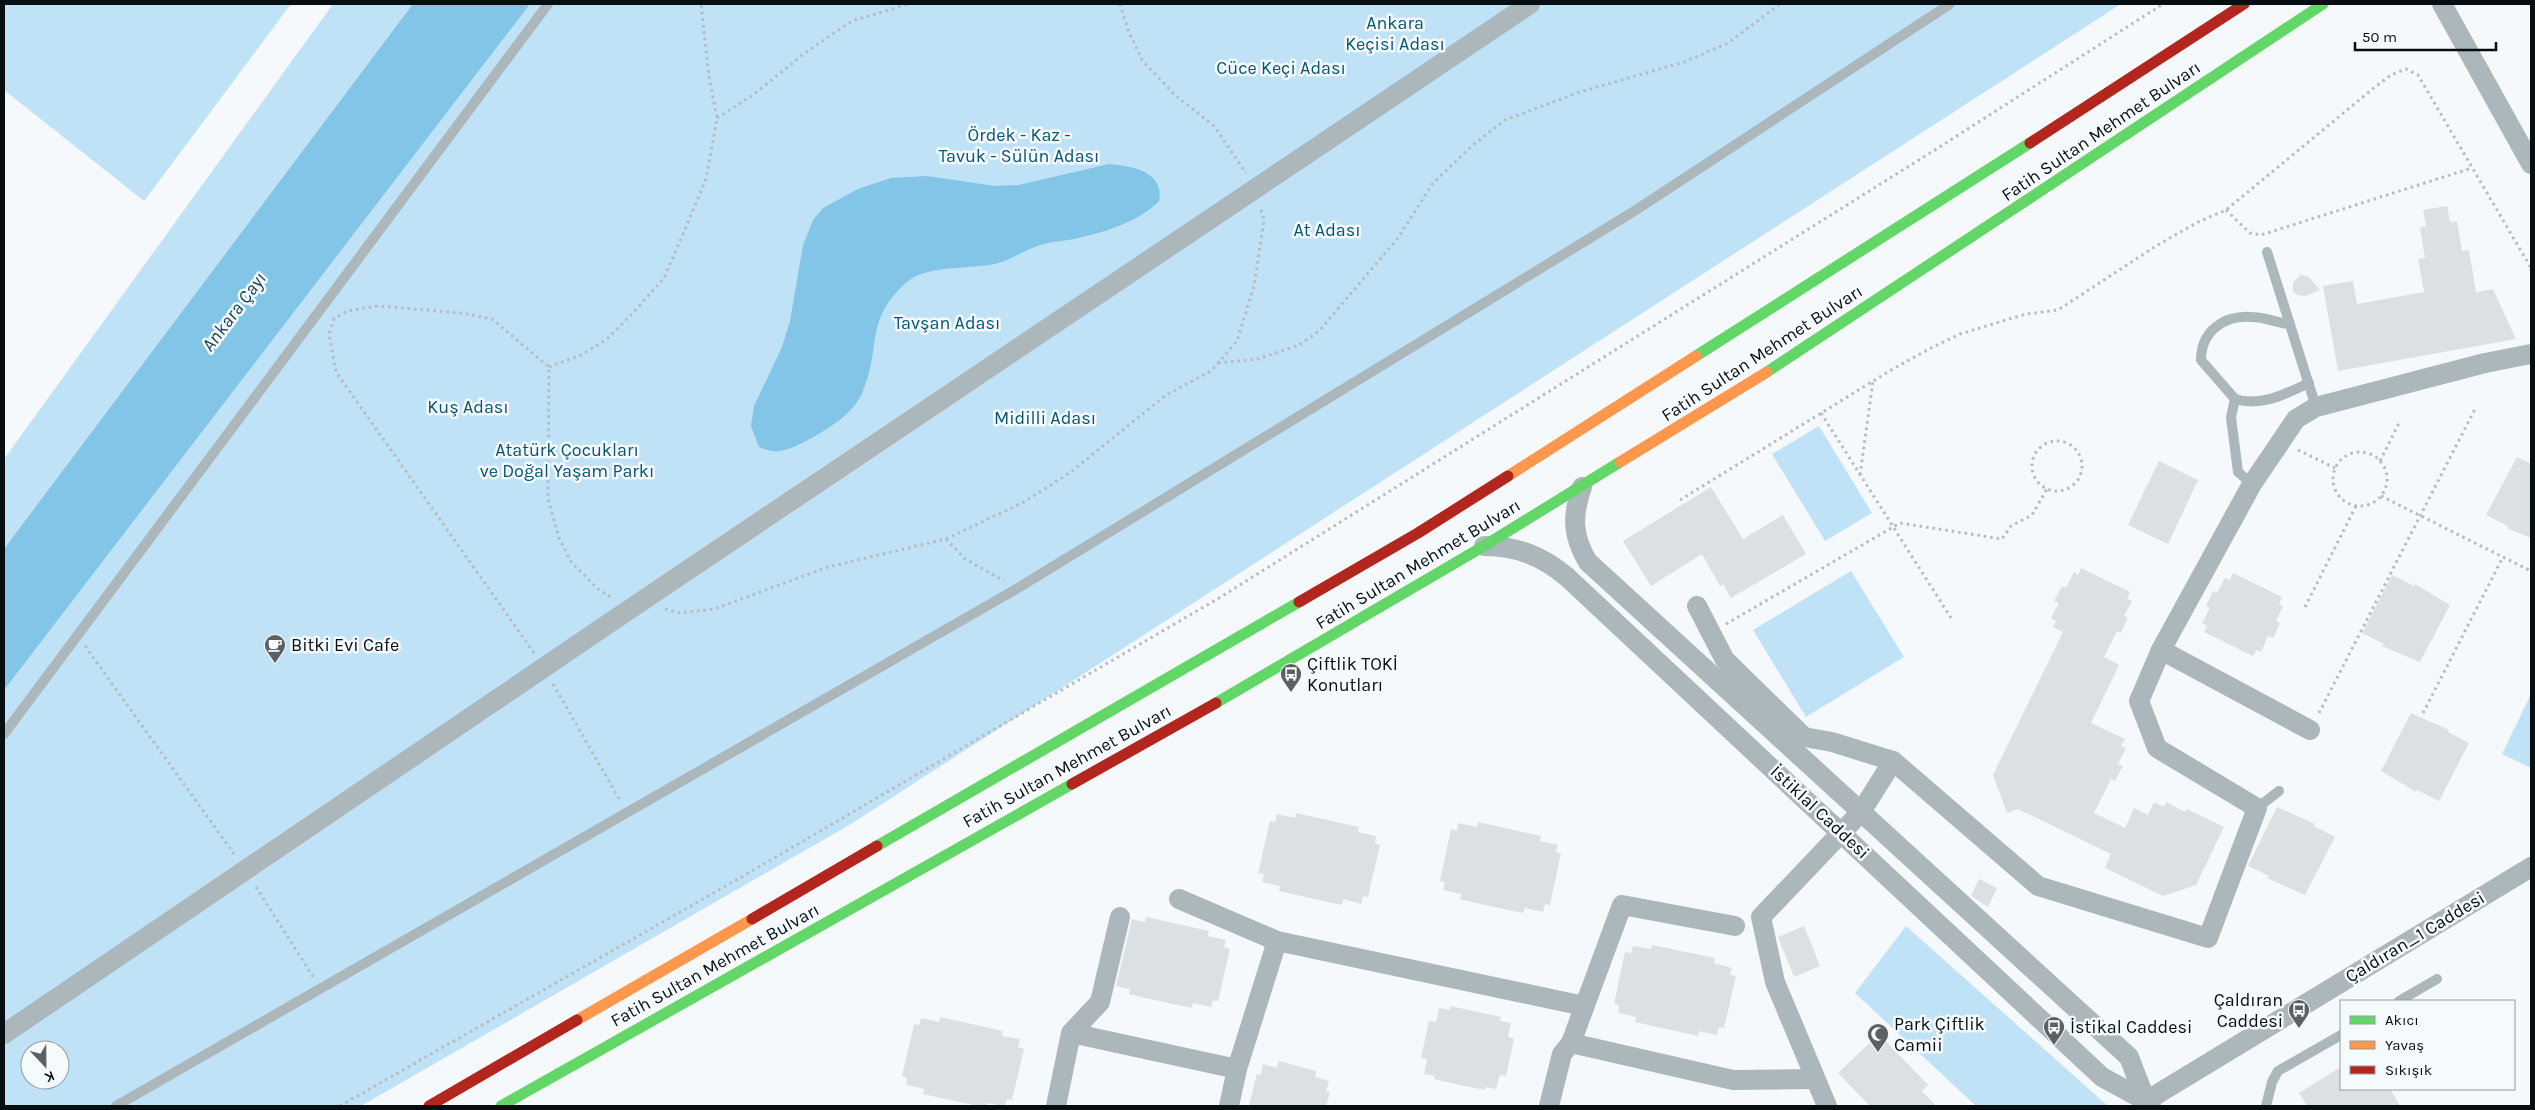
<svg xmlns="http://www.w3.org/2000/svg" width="2535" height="1110" font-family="Karla,sans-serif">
<rect width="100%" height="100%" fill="#f6f9fb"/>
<g fill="#c0e2f6" fill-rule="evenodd">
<polygon points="4,4 291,4 144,201 4,90"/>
<path d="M333,4H2121L851,824L361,1106H4V459ZM30,1050H60V1080H30Z"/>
<polygon points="1819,426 1872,513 1825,541 1772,454"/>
<polygon points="1851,571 1904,657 1806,717 1753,630"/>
<polygon points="2531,694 2531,768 2502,754"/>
<polygon points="1906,926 2108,1106 1976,1106 1855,993"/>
</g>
<g fill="#82c5e6">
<polygon points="413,4 530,4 4,690 4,549"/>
<path d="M1109,164C1131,166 1165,171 1159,201C1139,222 1102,233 1074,239C1064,241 1054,241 1044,244C1027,248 1012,260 995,264C972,269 926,265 907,282C864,320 882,345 863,391C855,413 828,429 808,440C790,449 778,456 759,447L751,426L754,406L782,347L790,321L803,245L813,220L823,208L858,189L891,178L927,176L995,186L1019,185Z"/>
</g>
<g fill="#dae0e3">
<polygon points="2447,206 2450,222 2457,221 2462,251 2469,250 2476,292 2493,289 2516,339 2338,371 2323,286 2353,281 2357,304 2424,292 2418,259 2425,258 2420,228 2426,226 2423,210"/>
<polygon points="2301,275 2309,277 2320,290 2305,296 2297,295 2293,291 2293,282"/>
<polygon points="2517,457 2531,464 2531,538 2507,528 2508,526 2486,515"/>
<polygon points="2159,461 2198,480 2168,544 2128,525"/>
<polygon points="1711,487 1743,539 1783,515 1806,554 1731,598 1723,584 1720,586 1702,554 1651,586 1623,541"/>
<polygon points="2081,568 2130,592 2127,599 2132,601 2124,616 2128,618 2121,633 2117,631 2104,657 2119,665 2091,723 2125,739 2121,746 2126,748 2118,764 2123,766 2115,781 2111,779 2094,813 2125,828 2134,808 2148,815 2154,802 2164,807 2166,802 2185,812 2187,809 2224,827 2196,885 2163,896 2105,868 2111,854 2018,809 2007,813 1993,775 2063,632 2053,627 2056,621 2051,618 2059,603 2054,601 2062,586 2066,588 2074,572 2078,575"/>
<polygon points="2233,573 2282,597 2279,604 2283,606 2276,621 2280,623 2273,638 2268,636 2261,652 2256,650 2253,656 2204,632 2207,626 2202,623 2210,608 2206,606 2213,591 2217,593 2225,578 2230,580"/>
<polygon points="2392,575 2414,586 2415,584 2450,605 2420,662 2382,646 2384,644 2362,633"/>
<polygon points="2411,713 2449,730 2448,732 2469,743 2439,801 2417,790 2416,792 2381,771"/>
<polygon points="2277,807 2315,824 2314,826 2335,837 2305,895 2267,878 2269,876 2248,866"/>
<polygon points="1296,813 1359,827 1358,832 1376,836 1375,844 1380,845 1368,897 1363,896 1361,904 1343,899 1342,905 1319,900 1279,891 1280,886 1262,882 1264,874 1258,873 1270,821 1275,822 1277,814 1295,818"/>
<polygon points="1478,822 1541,836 1540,841 1558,845 1556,852 1561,853 1550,905 1545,904 1543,912 1525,908 1523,913 1485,905 1460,899 1462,894 1443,890 1445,882 1440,881 1451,829 1457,831 1458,823 1477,827"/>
<polygon points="1979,879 1997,888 1988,907 1971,896"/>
<polygon points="1146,917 1209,931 1208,936 1226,940 1224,947 1230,949 1218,1001 1213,1000 1211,1007 1193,1003 1192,1008 1145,998 1129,994 1130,989 1116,986 1132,919 1145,922"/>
<polygon points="1804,926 1820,966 1794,977 1778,937"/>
<polygon points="1652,945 1715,958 1714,963 1732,968 1730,975 1736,976 1724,1028 1719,1027 1717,1035 1699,1031 1698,1036 1676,1031 1635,1022 1636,1017 1618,1013 1619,1005 1614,1004 1625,952 1631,953 1633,946 1651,949"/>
<polygon points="1450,1006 1501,1017 1500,1021 1511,1023 1508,1037 1514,1039 1506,1076 1500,1075 1496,1089 1486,1087 1485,1090 1460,1085 1434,1079 1435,1076 1424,1074 1427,1059 1421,1058 1429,1021 1436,1022 1439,1008 1450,1010"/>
<polygon points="940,1017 1003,1031 1002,1036 1020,1039 1018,1047 1024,1049 1012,1100 1007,1099 1005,1106 987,1103 986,1106 978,1106 955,1101 923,1094 924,1089 906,1085 907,1078 902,1076 914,1024 919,1025 921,1018 939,1022"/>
<polygon points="1879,1034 1928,1085 1922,1091 1936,1106 1870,1106 1838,1073"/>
<polygon points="1279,1061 1316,1071 1315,1077 1329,1081 1326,1091 1330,1092 1326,1106 1249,1106 1257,1074 1261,1075 1263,1064 1277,1068"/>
<polygon points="2341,1067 2341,1089 2390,1089 2400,1106 2307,1106 2299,1093"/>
</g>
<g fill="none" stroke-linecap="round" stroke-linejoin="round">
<g stroke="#b5bbbf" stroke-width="3" stroke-dasharray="2.5 4" stroke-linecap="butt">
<polyline points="1120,4 1128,30 1142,60 1175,95 1214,126 1246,173"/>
<polyline points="717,118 753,95 805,53 852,21 909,4"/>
<polyline points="2226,210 2250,233 2261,235 2472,168"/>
<polyline points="1218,363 1258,359 1299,345 1319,331 1398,238 1433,183 1473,145 1505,120 1580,92 1684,62 1728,43 1780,4"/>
<polyline points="549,367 581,355 607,339 632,314 664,278 686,227 706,179 717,118 709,77 701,4"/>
<polyline points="1821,413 1951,618"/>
<circle cx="2057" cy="466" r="25"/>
<polyline points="2298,450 2335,468"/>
<circle cx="2360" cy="479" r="27"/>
<polyline points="2380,461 2399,423"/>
<polyline points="1860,475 1873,381"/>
<polyline points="2381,496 2531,571"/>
<polyline points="1680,500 1891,370 1931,348 1960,334 2026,314 2058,310 2156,246 2198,222 2226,210 2375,87 2391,75 2406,69 2418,75 2531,268"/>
<polyline points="946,539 965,559 1004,581"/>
<polyline points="2305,607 2356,506"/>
<polyline points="665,609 680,613 714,609 828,567 946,539 1024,502 1071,472 1166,395 1211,371 1237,341 1254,286 1264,220 1260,206"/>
<polyline points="1726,624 1900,523 2002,539 2011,526 2032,515 2047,489"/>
<polyline points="85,646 234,854"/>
<polyline points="534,653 336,372 329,334 334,319 347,311 378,306 462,313 492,319 549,367 548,499 559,538 572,563 598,589 612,598"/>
<polyline points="553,684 621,802"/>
<polyline points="2319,713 2475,409"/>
<polyline points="2423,713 2503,557"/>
<polyline points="256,887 314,978"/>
<polyline points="340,1106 745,875 1219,598 1938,148 2163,4"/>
</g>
<g stroke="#acb7bc" stroke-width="10">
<polyline points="2267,252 2316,407"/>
<path d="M2290,324C2277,323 2265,317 2252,317C2224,315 2201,331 2201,360L2235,399C2262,407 2285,394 2309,383"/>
<polyline points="2235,399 2231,417 2238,472 2252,484"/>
<polyline points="4,734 548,4"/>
<polyline points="2257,808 2279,791"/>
<polyline points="2399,1001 2437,979"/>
<polyline points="116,1106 1018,588 1636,210 1950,4"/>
<polyline points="2266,1106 2272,1082 2278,1071 2341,1035"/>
</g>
<g stroke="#acb7bc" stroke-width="20">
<polyline points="2442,4 2531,164"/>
<path d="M1582,487C1572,515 1572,536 1588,562L2129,1057L2146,1101"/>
<path d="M1484,546C1517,546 1542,556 1567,577L2102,1077L2146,1101L2151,1106"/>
<polyline points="1697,606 1725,660 1804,737 1832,742 1893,761 2038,886 2208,938 2257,808 2157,748 2139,701 2161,650 2252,484 2296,419 2316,407 2485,363 2531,354"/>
<polyline points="2161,650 2310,730"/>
<polyline points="1179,899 1277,941 1584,1006"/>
<polyline points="1071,1033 1100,1002 1120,917"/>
<polyline points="4,1034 630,609 1530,4"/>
<polyline points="1571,1043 1733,1080 1815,1079"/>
<polyline points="2146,1101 2531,867"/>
<polyline points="1056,1106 1071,1033 1237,1069"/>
<polyline points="1229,1106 1237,1069 1277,941"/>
<polyline points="1549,1106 1562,1054 1571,1043 1622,905 1735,926"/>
<polyline points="1827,1106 1775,982 1761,917 1861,812 1893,761"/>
</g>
<g stroke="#63d668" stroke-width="11">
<polyline points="1696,356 2030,143"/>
<polyline points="1767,372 2323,4"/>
<polyline points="1216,703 1484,546 1620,462"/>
<polyline points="877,846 1299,602"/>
<polyline points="501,1106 1072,784"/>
</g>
<g stroke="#ff974d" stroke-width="11">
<polyline points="1620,462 1767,372"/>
<polyline points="1508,476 1696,356"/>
<polyline points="577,1020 752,919"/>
</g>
<g stroke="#b3261e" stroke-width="11">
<polyline points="2030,143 2244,4"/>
<polyline points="1299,602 1418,533 1508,476"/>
<polyline points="1072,784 1216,703"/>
<polyline points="752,919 877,846"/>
<polyline points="429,1106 577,1020"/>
</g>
</g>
<defs>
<g id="cafe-pin" transform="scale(1.125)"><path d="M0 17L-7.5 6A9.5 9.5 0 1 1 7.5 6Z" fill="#5b6064" stroke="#f5fafc"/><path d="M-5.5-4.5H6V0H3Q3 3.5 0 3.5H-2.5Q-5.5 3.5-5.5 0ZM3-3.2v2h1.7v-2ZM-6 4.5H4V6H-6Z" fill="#fff"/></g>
<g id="bus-pin" transform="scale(1.125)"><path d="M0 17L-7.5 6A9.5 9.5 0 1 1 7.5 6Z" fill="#5b6064" stroke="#f5fafc"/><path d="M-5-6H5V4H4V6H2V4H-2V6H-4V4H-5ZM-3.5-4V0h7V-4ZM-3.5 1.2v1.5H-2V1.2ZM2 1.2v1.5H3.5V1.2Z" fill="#fff"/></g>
<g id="mosque-pin" transform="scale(1.125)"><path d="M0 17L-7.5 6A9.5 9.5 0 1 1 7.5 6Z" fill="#5b6064" stroke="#f5fafc"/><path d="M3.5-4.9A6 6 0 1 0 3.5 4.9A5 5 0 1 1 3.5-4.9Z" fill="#fff"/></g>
</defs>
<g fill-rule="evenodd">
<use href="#cafe-pin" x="275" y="645"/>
<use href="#bus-pin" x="1291" y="674"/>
<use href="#bus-pin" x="2299" y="1010"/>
<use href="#bus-pin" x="2054" y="1027"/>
<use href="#mosque-pin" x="1878" y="1034"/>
</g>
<g text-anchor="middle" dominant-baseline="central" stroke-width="5" stroke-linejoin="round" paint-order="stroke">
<g font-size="18" fill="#055574" stroke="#f5fafc">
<text x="1395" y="23">Ankara<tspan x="1395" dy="21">Keçisi Adası</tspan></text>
<text x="1281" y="68">Cüce Keçi Adası</text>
<text x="1019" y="135">Ördek - Kaz -<tspan x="1019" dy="21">Tavuk - Sülün Adası</tspan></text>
<text x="1327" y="230">At Adası</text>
<text x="947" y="323">Tavşan Adası</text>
<text x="468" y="407">Kuş Adası</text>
<text x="1045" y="418">Midilli Adası</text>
<text x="567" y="450">Atatürk Çocukları<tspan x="567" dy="21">ve Doğal Yaşam Parkı</tspan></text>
</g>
<g font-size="18" fill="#070e12" stroke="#f5fafc">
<text transform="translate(2101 131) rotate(-34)">Fatih Sultan Mehmet Bulvarı</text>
<text transform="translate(1762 353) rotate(-33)">Fatih Sultan Mehmet Bulvarı</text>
<text transform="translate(1418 564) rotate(-31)">Fatih Sultan Mehmet Bulvarı</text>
<text transform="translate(1067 766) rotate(-29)">Fatih Sultan Mehmet Bulvarı</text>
<text transform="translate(1820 812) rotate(43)">İstiklal Caddesi</text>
<text transform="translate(2415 937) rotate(-31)">Çaldıran_1 Caddesi</text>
<text transform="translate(715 965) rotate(-29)">Fatih Sultan Mehmet Bulvarı</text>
</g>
<g font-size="18" fill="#070e12" stroke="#f5fafc" text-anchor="start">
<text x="291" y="645">Bitki Evi Cafe</text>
<text x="1307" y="664">Çiftlik TOKİ<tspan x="1307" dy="21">Konutları</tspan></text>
<text x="2283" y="1000" text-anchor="end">Çaldıran<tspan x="2283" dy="21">Caddesi</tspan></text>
<text x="1894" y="1024">Park Çiftlik<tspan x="1894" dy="21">Camii</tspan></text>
<text x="2070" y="1027">İstikal Caddesi</text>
</g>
<g font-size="19" font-style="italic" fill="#163f52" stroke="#f5fafc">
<text transform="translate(234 312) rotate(-53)">Ankara Çayı</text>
</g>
</g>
<rect width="2535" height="1110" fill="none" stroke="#070e12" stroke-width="10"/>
<rect x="2340" y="1000" width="175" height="90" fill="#f5fafc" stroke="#969c9e"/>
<rect x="2350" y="1016" width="25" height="8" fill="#63d668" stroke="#969c9e"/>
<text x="2385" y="1025" font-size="15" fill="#070e12">Akıcı</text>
<rect x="2350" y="1041" width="25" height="8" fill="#ff974d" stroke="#969c9e"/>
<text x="2385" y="1050" font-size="15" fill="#070e12">Yavaş</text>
<rect x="2350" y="1066" width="25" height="8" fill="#b3261e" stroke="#969c9e"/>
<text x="2385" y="1075" font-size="15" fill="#070e12">Sıkışık</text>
<g transform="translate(45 1065) rotate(158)"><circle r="24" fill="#f5fafc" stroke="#969c9e"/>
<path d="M0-4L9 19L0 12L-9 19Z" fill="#5b6064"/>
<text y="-8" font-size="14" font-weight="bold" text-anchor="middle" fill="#070e12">K</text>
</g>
<path d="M2355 42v8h141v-8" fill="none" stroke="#070e12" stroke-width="2.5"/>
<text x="2362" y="42" font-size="15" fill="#070e12" stroke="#f5fafc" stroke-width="4" paint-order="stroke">50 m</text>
</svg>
